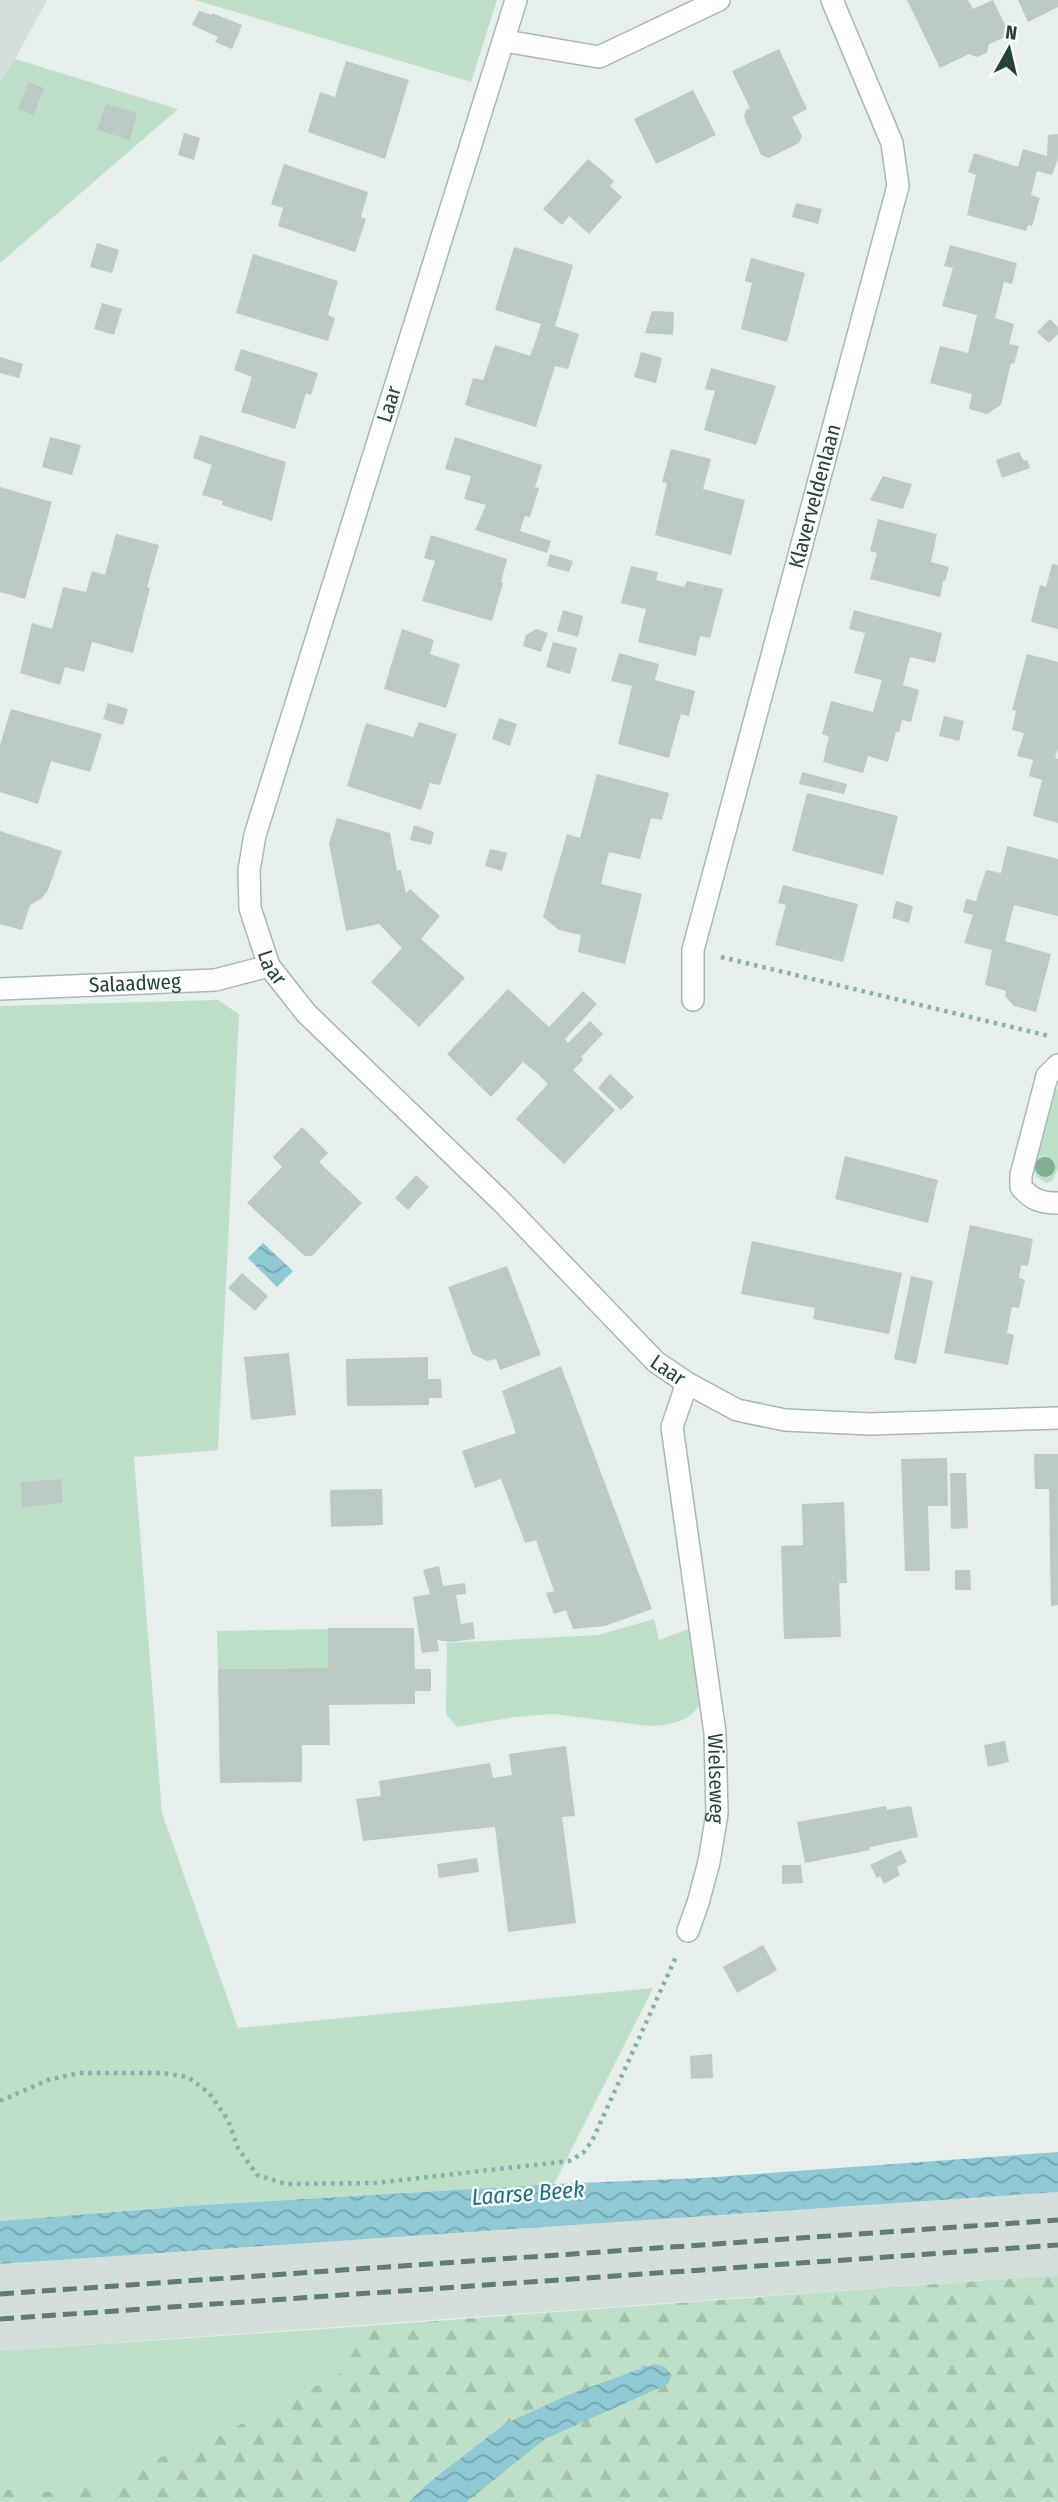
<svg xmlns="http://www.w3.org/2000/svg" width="1058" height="2502" font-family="'Fira Sans Condensed',sans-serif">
<defs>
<pattern id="forest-firs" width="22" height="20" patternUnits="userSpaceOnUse" patternTransform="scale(1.75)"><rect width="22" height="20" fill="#bfe0c8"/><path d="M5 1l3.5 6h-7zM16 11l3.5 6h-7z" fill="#a4c1ad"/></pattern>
<pattern id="water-waves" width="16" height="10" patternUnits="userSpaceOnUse" patternTransform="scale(1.75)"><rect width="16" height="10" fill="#8ec9d4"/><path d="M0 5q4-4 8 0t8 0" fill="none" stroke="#74a5ad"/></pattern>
</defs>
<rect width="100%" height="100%" fill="#e6efeb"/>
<g fill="#d4dfda">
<polygon points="0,0 47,0 15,59 0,81"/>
<polygon points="1058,2192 1058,2275 0,2351 0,2264"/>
</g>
<g fill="#bfe0c8">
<polygon points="195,0 497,0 471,82"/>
<polygon points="15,59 178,109 0,263 0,82"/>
<polygon points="218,1000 239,1014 218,1450 134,1457 162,1813 238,2028 653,1988 554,2184 202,2205 0,2221 0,1006"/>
<polygon points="1058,1088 1058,1168 1053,1180 1047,1183 1036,1177 1034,1170 1055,1092"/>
<path d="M654,1619L659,1640L691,1628C694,1642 704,1683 702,1695C699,1720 670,1726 649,1726L553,1714L515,1717L457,1727L446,1714L447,1643L598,1635Z"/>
<polygon points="329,1629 328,1668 218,1669 217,1631"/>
<polygon points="366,2326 343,2372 204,2443 152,2460 96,2486 49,2492 0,2489 0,2351"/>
</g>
<polygon fill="url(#forest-firs)" points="1058,2275 1058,2502 0,2502 0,2489 49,2492 96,2486 152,2460 204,2443 343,2372 366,2326"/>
<g fill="url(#water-waves)">
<polygon points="263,1243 293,1271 277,1287 248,1258"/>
<polygon points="1058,2152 1058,2192 0,2264 0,2221 202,2205 554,2184 701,2178"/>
<polygon points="654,2364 665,2367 672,2375 668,2384 545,2439 466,2502 408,2502 432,2480 505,2424 568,2395"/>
</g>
<g fill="#bbcac4">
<polygon points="907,0 968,0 973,9 993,0 1010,35 989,44 987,53 977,57 969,54 940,68"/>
<polygon points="1018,0 1058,0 1058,7 1028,22"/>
<polygon points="199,11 212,15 212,13 242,25 232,49 215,42 218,37 192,25"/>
<polygon points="779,49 807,109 792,117 802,136 799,143 769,158 761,155 744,117 746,110 750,108 732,71"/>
<polygon points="346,61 409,80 385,159 308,132 320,92 335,97"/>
<polygon points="28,82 44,88 34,115 18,109"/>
<polygon points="693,90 716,135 656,164 634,119"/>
<polygon points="106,104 137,113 130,140 97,130"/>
<polygon points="184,133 200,138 194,160 178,155"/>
<polygon points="1058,134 1058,159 1052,175 1037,171 1031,195 1040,198 1032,226 1028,225 1026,231 967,215 976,175 968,172 974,153 1018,167 1023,149 1047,156 1048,135"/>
<polygon points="588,159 614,181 610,186 622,197 589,234 569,216 562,225 543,209"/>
<polygon points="284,164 368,192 361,217 366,219 355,252 278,226 283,208 271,204"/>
<polygon points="796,203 822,209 818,224 792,217"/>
<polygon points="97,243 119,250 112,273 90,267"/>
<polygon points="950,245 1017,263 1012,284 1004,282 995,318 1014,324 1009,344 1019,346 1014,364 1011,363 1001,405 987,414 969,409 972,394 930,383 940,346 968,353 977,315 942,306 953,268 944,266"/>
<polygon points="514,247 573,265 555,326 579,334 568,369 555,366 536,427 465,405 473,378 483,380 495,345 530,356 536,340 541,324 495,310"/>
<polygon points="253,254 338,281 328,315 335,318 328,341 236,313"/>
<polygon points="751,258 805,273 787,342 741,329 752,283 745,281"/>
<polygon points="102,303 122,309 114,335 94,329"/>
<polygon points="652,311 674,312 673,335 645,333"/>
<polygon points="1050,319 1058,327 1058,334 1049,343 1037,332"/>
<polygon points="241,349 318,373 311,395 306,393 295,429 241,412 252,377 234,370"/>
<polygon points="641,352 662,358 656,383 634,377"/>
<polygon points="0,357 23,364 19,378 0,373"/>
<polygon points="711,368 776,386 756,445 704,430 715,391 705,389"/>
<polygon points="200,435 286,462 272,521 222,505 223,501 202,495 212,465 193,458"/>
<polygon points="50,437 81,445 72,475 42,467"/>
<polygon points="455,437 542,465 535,487 539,488 530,517 525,516 520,531 551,541 547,553 475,530 486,505 464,499 471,476 445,469"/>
<polygon points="671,449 711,459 703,489 745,500 731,555 655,535 667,483 662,482"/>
<polygon points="1019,452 1024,461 1027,460 1030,468 1002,478 996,460"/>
<polygon points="883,476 912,484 903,509 870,500"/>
<polygon points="0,487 52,502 25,599 0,592"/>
<polygon points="878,519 937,534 931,562 949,567 945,581 943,581 940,597 870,579 877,553 870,551"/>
<polygon points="116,534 159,545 147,587 150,588 133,653 92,642 84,672 65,667 60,685 20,673 32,623 52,629 63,587 86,592 92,571 105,575"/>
<polygon points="431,535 507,559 501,582 503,583 492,621 422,601 435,561 424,558"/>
<polygon points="550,554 573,561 569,572 547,566"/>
<polygon points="1052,564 1058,565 1058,629 1031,622 1040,585 1046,587"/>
<polygon points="631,566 658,572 656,580 684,587 687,581 723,589 710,638 700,636 696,656 638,642 646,609 621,603"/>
<polygon points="563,610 583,616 578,637 557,631"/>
<polygon points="854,610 942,633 935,663 910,657 903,685 919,690 911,722 902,720 899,732 896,732 888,762 868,756 863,773 823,762 829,737 822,734 831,701 873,712 882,680 854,673 865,633 849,629"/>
<polygon points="402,629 434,640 430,654 460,664 446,708 384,689"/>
<polygon points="536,629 548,633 541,652 523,646 526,635"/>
<polygon points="553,642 577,648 570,674 546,667"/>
<polygon points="619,653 659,664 655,680 695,691 689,716 681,714 669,758 618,744 632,686 611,681"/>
<polygon points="1027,654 1058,662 1058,748 1055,758 1058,759 1058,823 1033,816 1042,780 1029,776 1033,760 1017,756 1024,733 1012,730 1016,711 1012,710"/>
<polygon points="108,703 128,709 123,725 103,719"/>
<polygon points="11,709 102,734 90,772 51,761 38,804 0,792 0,745"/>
<polygon points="944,716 964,721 959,741 939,736"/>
<polygon points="499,718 517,724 510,746 492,739"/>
<polygon points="419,722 457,734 440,785 430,783 421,810 347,786 366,723 413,737"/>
<polygon points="802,772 847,784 844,794 799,784"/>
<polygon points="597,774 669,793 662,820 651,818 640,859 609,852 605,867 601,884 642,894 625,964 578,952 581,935 559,930 543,917 567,834 580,838"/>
<polygon points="807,793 898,816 883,875 792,851"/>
<polygon points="337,818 390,833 397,871 401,870 406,893 410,889 440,916 421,939 465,978 419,1027 371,982 402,948 379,924 346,931 329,843"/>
<polygon points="414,825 434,832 431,845 410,840"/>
<polygon points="0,831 62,851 48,890 41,899 30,905 22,930 0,924"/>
<polygon points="1007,846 1058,859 1058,916 1014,905 1005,941 1051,954 1036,1012 1014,1006 1005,996 1006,991 985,985 992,950 964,943 973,915 963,912 966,899 976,901 986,870 1001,873"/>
<polygon points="490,849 507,853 502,871 485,866"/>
<polygon points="783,885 858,904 843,962 775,945 786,905 778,903"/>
<polygon points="896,901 913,906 909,923 892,918"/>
<polygon points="508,989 549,1027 583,991 597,1004 565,1039 568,1043 590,1021 603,1034 581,1057 583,1060 573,1070 615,1110 564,1164 516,1119 548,1084 537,1073 523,1062 491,1097 447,1054"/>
<polygon points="610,1074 634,1097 621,1110 598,1088"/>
<polygon points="302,1127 328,1153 319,1162 362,1203 312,1256 305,1256 247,1203 282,1167 273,1157"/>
<polygon points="845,1156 938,1180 928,1223 835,1199"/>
<polygon points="416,1175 429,1187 408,1210 395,1198"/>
<polygon points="970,1225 1033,1239 1028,1266 1021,1265 1019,1278 1025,1280 1019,1308 1012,1307 1007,1333 1014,1335 1008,1365 944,1353"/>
<polygon points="752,1241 902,1273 889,1334 813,1319 815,1308 741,1294"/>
<polygon points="507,1266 541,1355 500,1370 496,1359 487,1361 472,1354 448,1287"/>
<polygon points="242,1273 268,1296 255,1311 228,1288"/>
<polygon points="911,1276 933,1281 916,1364 894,1359"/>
<polygon points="289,1353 296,1415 251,1420 244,1357"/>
<polygon points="428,1357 428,1379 441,1379 442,1398 429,1398 429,1405 347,1406 346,1359"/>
<polygon points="561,1366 652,1609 605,1626 573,1629 566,1610 554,1614 546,1593 554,1591 536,1540 525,1543 501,1479 475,1488 462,1451 516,1433 502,1391"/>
<polygon points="1034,1454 1058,1454 1058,1605 1051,1606 1049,1489 1035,1489"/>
<polygon points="947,1458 948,1506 928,1506 930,1571 905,1571 901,1459"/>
<polygon points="950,1473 966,1473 968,1528 951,1529"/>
<polygon points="61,1479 63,1503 22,1507 21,1482"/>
<polygon points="382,1489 383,1525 331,1527 330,1490"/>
<polygon points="844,1502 847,1583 839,1583 841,1637 784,1639 781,1546 803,1545 802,1504"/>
<polygon points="439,1566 443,1586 465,1583 466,1594 456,1595 461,1624 473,1622 475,1639 451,1642 437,1640 439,1651 422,1653 413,1597 430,1594 423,1570"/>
<polygon points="955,1570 970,1570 971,1590 955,1590"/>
<polygon points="328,1628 414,1628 415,1669 431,1669 431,1691 415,1691 415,1704 329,1705 330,1745 302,1745 302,1782 220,1783 218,1669 328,1668"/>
<polygon points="1005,1741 1009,1762 988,1767 984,1745"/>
<polygon points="566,1746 575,1816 562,1817 576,1923 508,1932 495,1827 363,1841 356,1799 381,1796 379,1781 490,1763 493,1778 512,1775 509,1754"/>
<polygon points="886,1806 887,1810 911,1806 918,1837 870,1847 870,1850 805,1863 797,1822"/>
<polygon points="901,1850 907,1862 897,1867 900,1875 884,1884 880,1876 877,1878 870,1865"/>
<polygon points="477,1858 479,1872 439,1878 437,1864"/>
<polygon points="782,1865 801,1865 803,1883 782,1884"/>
<polygon points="763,1945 777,1970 737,1993 723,1967"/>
<polygon points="712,2054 713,2078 691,2079 690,2056"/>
</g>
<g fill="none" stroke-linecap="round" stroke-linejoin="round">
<g stroke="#a8b8b2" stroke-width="24">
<g id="minor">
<path id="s1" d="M516,0L255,835L249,870L250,908L269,966L306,1013L503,1203L656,1362L687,1383L737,1410L785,1420L870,1424L1058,1418"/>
<polyline points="505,41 599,57 719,0"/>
<path id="s2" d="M0,989L215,980L269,966"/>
<path id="s3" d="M693,1000V950L898,186L892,143L832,0"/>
<path d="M1058,1065L1047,1076L1021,1175V1187C1032,1200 1041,1203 1058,1203"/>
<path id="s4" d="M687,1383L672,1427L715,1733L717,1814L709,1862L698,1903L688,1931"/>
</g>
</g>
<g stroke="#86b3a5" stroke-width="4.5" stroke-dasharray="3.5 5" stroke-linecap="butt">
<polyline points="721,957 1049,1036"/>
<polyline points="0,2101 48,2080 79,2073 163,2073 188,2077 209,2093 228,2120 238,2148 257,2175 286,2184 375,2183 569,2161 583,2153 592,2141 676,1957"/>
</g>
<use href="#minor" stroke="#fff" stroke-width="21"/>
<g stroke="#5f7d75" stroke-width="5" stroke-dasharray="14 7" stroke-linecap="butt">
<polyline points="0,2294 1058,2220"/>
<polyline points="0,2319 1058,2245"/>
</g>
</g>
<circle fill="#80af93" cx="1045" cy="1167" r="10"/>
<g text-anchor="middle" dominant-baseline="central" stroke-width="5" stroke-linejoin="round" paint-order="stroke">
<g font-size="21" fill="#24423a" stroke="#f7fbf9">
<text transform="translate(389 404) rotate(-73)">Laar</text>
<text stroke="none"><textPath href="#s3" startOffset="520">Klaverveldenlaan</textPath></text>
<text stroke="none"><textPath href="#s1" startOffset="1012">Laar</textPath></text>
<text stroke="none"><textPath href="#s2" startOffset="135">Salaadweg</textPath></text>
<text stroke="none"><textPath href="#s1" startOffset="1578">Laar</textPath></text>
<text stroke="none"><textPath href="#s4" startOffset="401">Wielseweg</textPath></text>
</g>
<g font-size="23" font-style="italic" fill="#1c6f80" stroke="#f7fbf9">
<text transform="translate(528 2193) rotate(-4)">Laarse Beek</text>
</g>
</g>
<g transform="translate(1009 49) rotate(8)" stroke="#f7fbf9" stroke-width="5" paint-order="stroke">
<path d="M0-5L12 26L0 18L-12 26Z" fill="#24423a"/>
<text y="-10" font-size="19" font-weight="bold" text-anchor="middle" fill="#24423a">N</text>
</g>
</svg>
